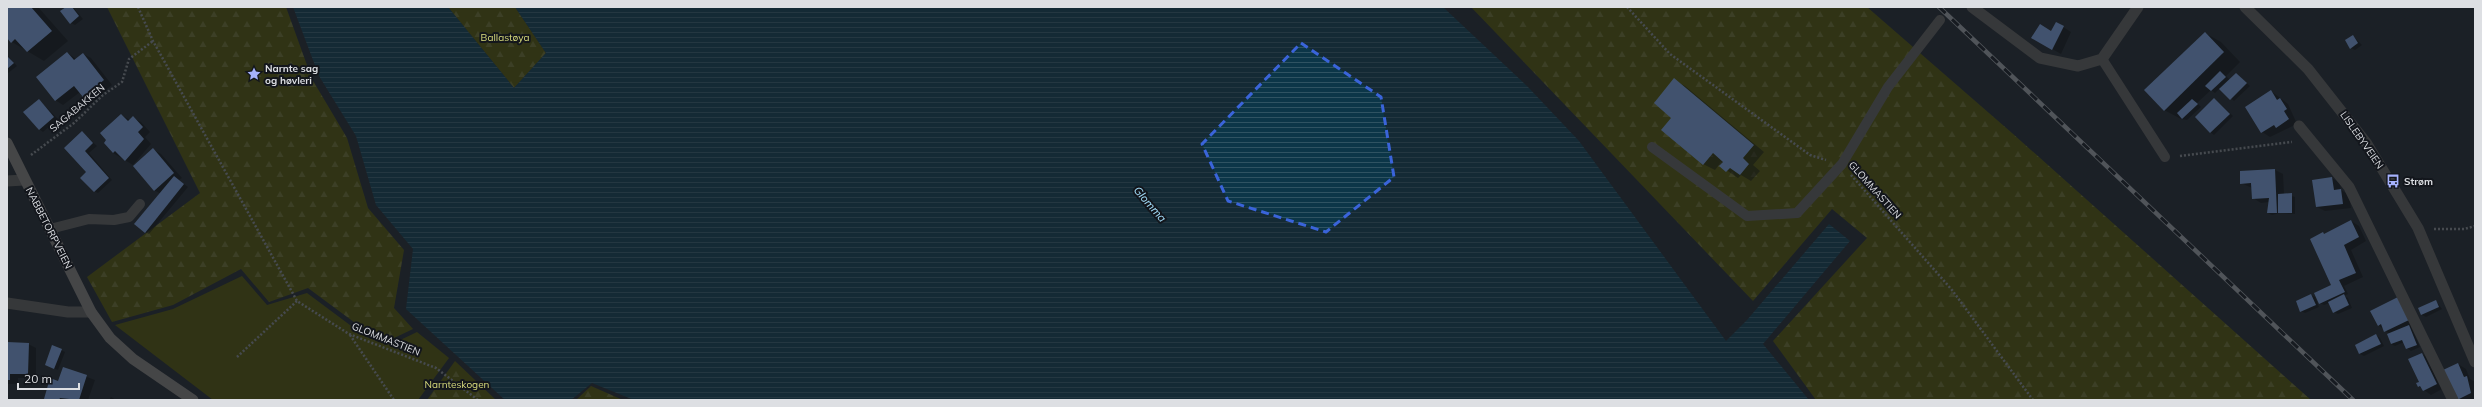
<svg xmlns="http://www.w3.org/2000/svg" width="2482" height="407" font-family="Mulish,sans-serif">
<defs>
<pattern id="forest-firs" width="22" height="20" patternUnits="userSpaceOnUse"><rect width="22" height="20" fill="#4a4b01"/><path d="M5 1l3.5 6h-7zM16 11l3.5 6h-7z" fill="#646426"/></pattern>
<pattern id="water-rules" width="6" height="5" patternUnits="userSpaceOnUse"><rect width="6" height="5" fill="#0c3648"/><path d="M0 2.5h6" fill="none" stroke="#2f5362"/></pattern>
</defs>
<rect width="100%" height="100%" fill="#1c2026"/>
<polygon fill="#4a4b01" points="242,276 267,305 307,293 366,337 390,345 417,332 449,358 418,400 213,400 115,325 173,309"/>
<g fill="url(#forest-firs)">
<polygon points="107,7 286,7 312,79 347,138 368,208 404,250 394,308 413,329 392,339 366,331 308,288 269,302 241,269 173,305 112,322 87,277 200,193"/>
<polygon points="448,7 515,7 546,53 514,88"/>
<polygon points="1471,7 1867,7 2012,133 2311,400 1816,400 1773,341 1867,238 1832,209 1753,301"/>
<polygon points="455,361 496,400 427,400"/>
<polygon points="591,386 623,400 576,400"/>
</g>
<polygon fill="url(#water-rules)" points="293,7 448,7 514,88 546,53 515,7 1443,7 1528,87 1579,141 1726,341 1747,320 1829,224 1850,241 1763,344 1809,400 634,400 592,383 571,400 505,400 406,309 413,249 376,205 356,136 319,76"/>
<g fill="#0007">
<polygon points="7,7 38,7 68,41 44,61 12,42 7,37"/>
<polygon points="67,7 73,7 83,19 75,25 71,23"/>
<polygon points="2057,23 2071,32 2061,54 2033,38 2052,32"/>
<polygon points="2205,33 2221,42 2240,62 2226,76 2230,80 2236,74 2250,86 2234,101 2220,88 2215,93 2211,90 2197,103 2201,107 2187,120 2181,119 2164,110"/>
<polygon points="2353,36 2362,45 2355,50 2351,48"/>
<polygon points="68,53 76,59 83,54 91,58 112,85 92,101 80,92 63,105 55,100"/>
<polygon points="7,55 17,66 7,74"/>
<polygon points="1674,80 1685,86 1764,152 1753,165 1760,171 1751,181 1741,175 1738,178 1719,165 1715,170 1703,164 1673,118"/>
<polygon points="2271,91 2288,104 2297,124 2270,137 2262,132"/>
<polygon points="2215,99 2233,116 2214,135 2210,132"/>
<polygon points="39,100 58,119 43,132 39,129"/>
<polygon points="121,115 130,120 133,118 141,122 150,132 145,137 151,144 133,165 113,153 105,143"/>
<polygon points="82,132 97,146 89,153 112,180 98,193 94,191 87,173"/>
<polygon points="154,150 161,154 182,178 179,180 188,187 149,234 145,232 161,194 154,190"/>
<polygon points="2275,170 2283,174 2284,194 2295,197 2295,214 2280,213 2272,215 2268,213 2269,202 2261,203 2253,198 2252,188 2241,183"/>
<polygon points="2332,178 2340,183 2341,190 2349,195 2351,208 2325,211 2317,207"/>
<polygon points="2351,221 2359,226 2366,241 2351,250 2363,277 2344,286 2348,294 2344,296 2348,298 2352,308 2338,314 2334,312 2330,303 2324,305 2320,303 2333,285 2323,233 2325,235"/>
<polygon points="2311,295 2315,297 2319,307 2305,313 2301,311"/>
<polygon points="2398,298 2416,324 2411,327 2420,347 2411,351 2407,348 2404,342 2395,346 2391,344 2390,334 2378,325"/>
<polygon points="2436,301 2442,309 2426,317 2422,315 2419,309"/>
<polygon points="2376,335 2380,338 2384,346 2364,356 2360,354"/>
<polygon points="7,343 28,344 36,348 36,378 18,378 18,384 7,384"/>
<polygon points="61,350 65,352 58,370 50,367"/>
<polygon points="2422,354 2430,359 2444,388 2431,395 2418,386"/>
<polygon points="2458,364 2466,369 2470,379 2475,382 2475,399 2458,400"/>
<polygon points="63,368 95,380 88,400 45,399 59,382"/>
<polygon points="111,397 116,400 109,400"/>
</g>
<g fill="#6f8fc6">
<polygon points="7,7 31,7 52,31 27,52 15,39 11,43 7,38"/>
<polygon points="66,7 72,7 79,16 70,24 60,11"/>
<polygon points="2056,22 2064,26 2052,50 2031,38 2040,24 2051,31"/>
<polygon points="2205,32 2224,52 2164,111 2144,90"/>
<polygon points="2353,35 2358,43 2350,49 2345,40"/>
<polygon points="67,52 74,60 83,53 104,80 83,97 74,86 55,101 36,77"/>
<polygon points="7,56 14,63 7,69"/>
<polygon points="2220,71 2226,77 2211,91 2205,86"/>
<polygon points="2236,73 2247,83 2230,100 2219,89"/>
<polygon points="1674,78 1754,145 1743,158 1749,164 1740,175 1730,168 1726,172 1719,166 1723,162 1713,153 1703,165 1661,130 1671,118 1654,103"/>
<polygon points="2271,90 2277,100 2280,98 2287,109 2284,111 2289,119 2276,128 2274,125 2261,133 2245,107"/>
<polygon points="2214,98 2230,114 2210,133 2195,117"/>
<polygon points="39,99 54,117 39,130 23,112"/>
<polygon points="2192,99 2198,104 2182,119 2177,113"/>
<polygon points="121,114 128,121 133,116 143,127 138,132 144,139 125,161 115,151 113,153 104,143 106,140 100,133"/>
<polygon points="82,131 93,143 85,151 109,178 94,192 80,178 86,172 64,148"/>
<polygon points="153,148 174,173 154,191 133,166"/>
<polygon points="2275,169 2277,213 2267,213 2269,198 2252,199 2251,183 2240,184 2240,171"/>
<polygon points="174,176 184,184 145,233 134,224"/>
<polygon points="2332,177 2334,190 2341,189 2343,204 2316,207 2312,180"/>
<polygon points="2292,193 2292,213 2278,213 2278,194"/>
<polygon points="2351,220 2359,237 2344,245 2356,273 2339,280 2345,292 2319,304 2314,293 2331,285 2310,239 2323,232 2324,234"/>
<polygon points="2311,294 2316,305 2300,312 2296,301"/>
<polygon points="2344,294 2349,305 2333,313 2328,302"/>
<polygon points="2398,297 2409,320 2384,332 2381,324 2378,326 2370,311"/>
<polygon points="2436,300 2439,307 2421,315 2418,308"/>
<polygon points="2409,325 2417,345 2406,349 2402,340 2391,344 2387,334"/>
<polygon points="2376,334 2381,344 2359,354 2355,345"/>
<polygon points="7,342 29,343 28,374 10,374 10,380 7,380"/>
<polygon points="52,345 62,349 54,369 45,365"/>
<polygon points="2422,353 2437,384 2423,391 2420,386 2418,387 2416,383 2419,382 2408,359"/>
<polygon points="2458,363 2464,377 2467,376 2471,393 2457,400 2443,370"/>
<polygon points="63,367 87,375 79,400 60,398 59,400 44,399 50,378 58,381"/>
</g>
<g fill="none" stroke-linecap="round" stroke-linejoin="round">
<g stroke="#7a7d82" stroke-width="2.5" stroke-dasharray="2 2" stroke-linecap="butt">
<polyline points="138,7 153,41 297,301 349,334 436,368 478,400"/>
<polyline points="1627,7 1670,54 1810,155 1826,160"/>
<polyline points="31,155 74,123 103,95 122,82 129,59 153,41"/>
<polyline points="2180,156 2292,142"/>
<polyline points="1851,175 1952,290 2033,400"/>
<polyline points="2434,229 2464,229 2475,226"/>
<polyline points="350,335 394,400"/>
<polyline points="237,357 297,301"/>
</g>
<g stroke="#585553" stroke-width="10">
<polyline points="2102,59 2165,157"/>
<polyline points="1652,147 1747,216 1797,213 1842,164 1888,87 1940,20"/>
<polyline points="50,229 89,219 114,220 129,217 140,204"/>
</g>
<g stroke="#585553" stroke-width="11">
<polyline points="1972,7 2040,58 2078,66 2102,59 2138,7"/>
<polyline points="2299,126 2349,187 2453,400"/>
<polyline points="7,181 24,180"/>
</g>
<g stroke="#585553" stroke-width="11">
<polyline points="2245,7 2308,69 2367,144 2418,228 2475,362"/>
<polyline points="7,303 68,312 91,312"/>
</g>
<polyline stroke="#787370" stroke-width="11" points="7,143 91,312 110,338 133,359 193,400"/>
<g stroke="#909398" stroke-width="4.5">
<polyline id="rail" points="1939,7 2353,400"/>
</g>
<use href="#rail" stroke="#13161c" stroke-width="3" stroke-dasharray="9" stroke-linecap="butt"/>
</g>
<path d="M0 0H2482V407H0ZM1301,43L1381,97L1394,177L1326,232L1228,201L1202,144Z" fill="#1c2026" fill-opacity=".55" fill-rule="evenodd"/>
<path fill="none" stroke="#3a64da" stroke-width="3" stroke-dasharray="8 5" stroke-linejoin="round" d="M1301,43L1381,97L1394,177L1326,232L1228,201L1202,144Z"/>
<defs>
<g id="sight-bare" transform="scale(1.08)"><path d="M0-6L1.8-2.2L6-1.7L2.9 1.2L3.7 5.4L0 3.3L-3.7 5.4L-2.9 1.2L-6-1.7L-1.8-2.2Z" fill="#a5b1fc" stroke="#13161c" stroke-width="2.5" paint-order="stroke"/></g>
<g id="bus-bare" transform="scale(1.08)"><path d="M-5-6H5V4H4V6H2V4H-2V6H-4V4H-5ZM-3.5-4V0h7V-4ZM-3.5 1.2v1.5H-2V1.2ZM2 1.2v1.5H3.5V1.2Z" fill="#a5b1fc" stroke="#13161c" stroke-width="2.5" paint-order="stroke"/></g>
</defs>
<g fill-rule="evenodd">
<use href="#sight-bare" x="254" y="74"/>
<use href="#bus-bare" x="2393" y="181"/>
</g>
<g text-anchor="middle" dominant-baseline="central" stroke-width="4" stroke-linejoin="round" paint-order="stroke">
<g font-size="10" fill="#dadd7c" stroke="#13161c">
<text x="505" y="37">Ballastøya</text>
<text x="457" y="384">Narnteskogen</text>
</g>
<g font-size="10" font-weight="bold" fill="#dddfe3" stroke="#13161c" text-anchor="start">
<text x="265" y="68">Narnte sag<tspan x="265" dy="12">og høvleri</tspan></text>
<text x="2404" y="181">Strøm</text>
</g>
<g font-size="10" fill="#dddfe3" stroke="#13161c">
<text transform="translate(77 108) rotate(-40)">SAGABAKKEN</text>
<text transform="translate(2362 140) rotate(55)">LISLEBYVEIEN</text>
<text transform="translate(1875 190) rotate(48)">GLOMMASTIEN</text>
<text transform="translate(49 228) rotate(63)">NABBETORPVEIEN</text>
<text transform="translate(386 339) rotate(22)">GLOMMASTIEN</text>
</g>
<g font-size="11" font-style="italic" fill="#a5e1fe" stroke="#13161c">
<text transform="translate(1150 204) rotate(49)">Glomma</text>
</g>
</g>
<rect width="2482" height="407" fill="none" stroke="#dddfe3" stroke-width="16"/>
<path d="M18 383v6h61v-6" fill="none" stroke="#dddfe3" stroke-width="2"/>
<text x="24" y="383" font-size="12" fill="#dddfe3" stroke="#13161c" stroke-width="3" paint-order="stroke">20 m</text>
</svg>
